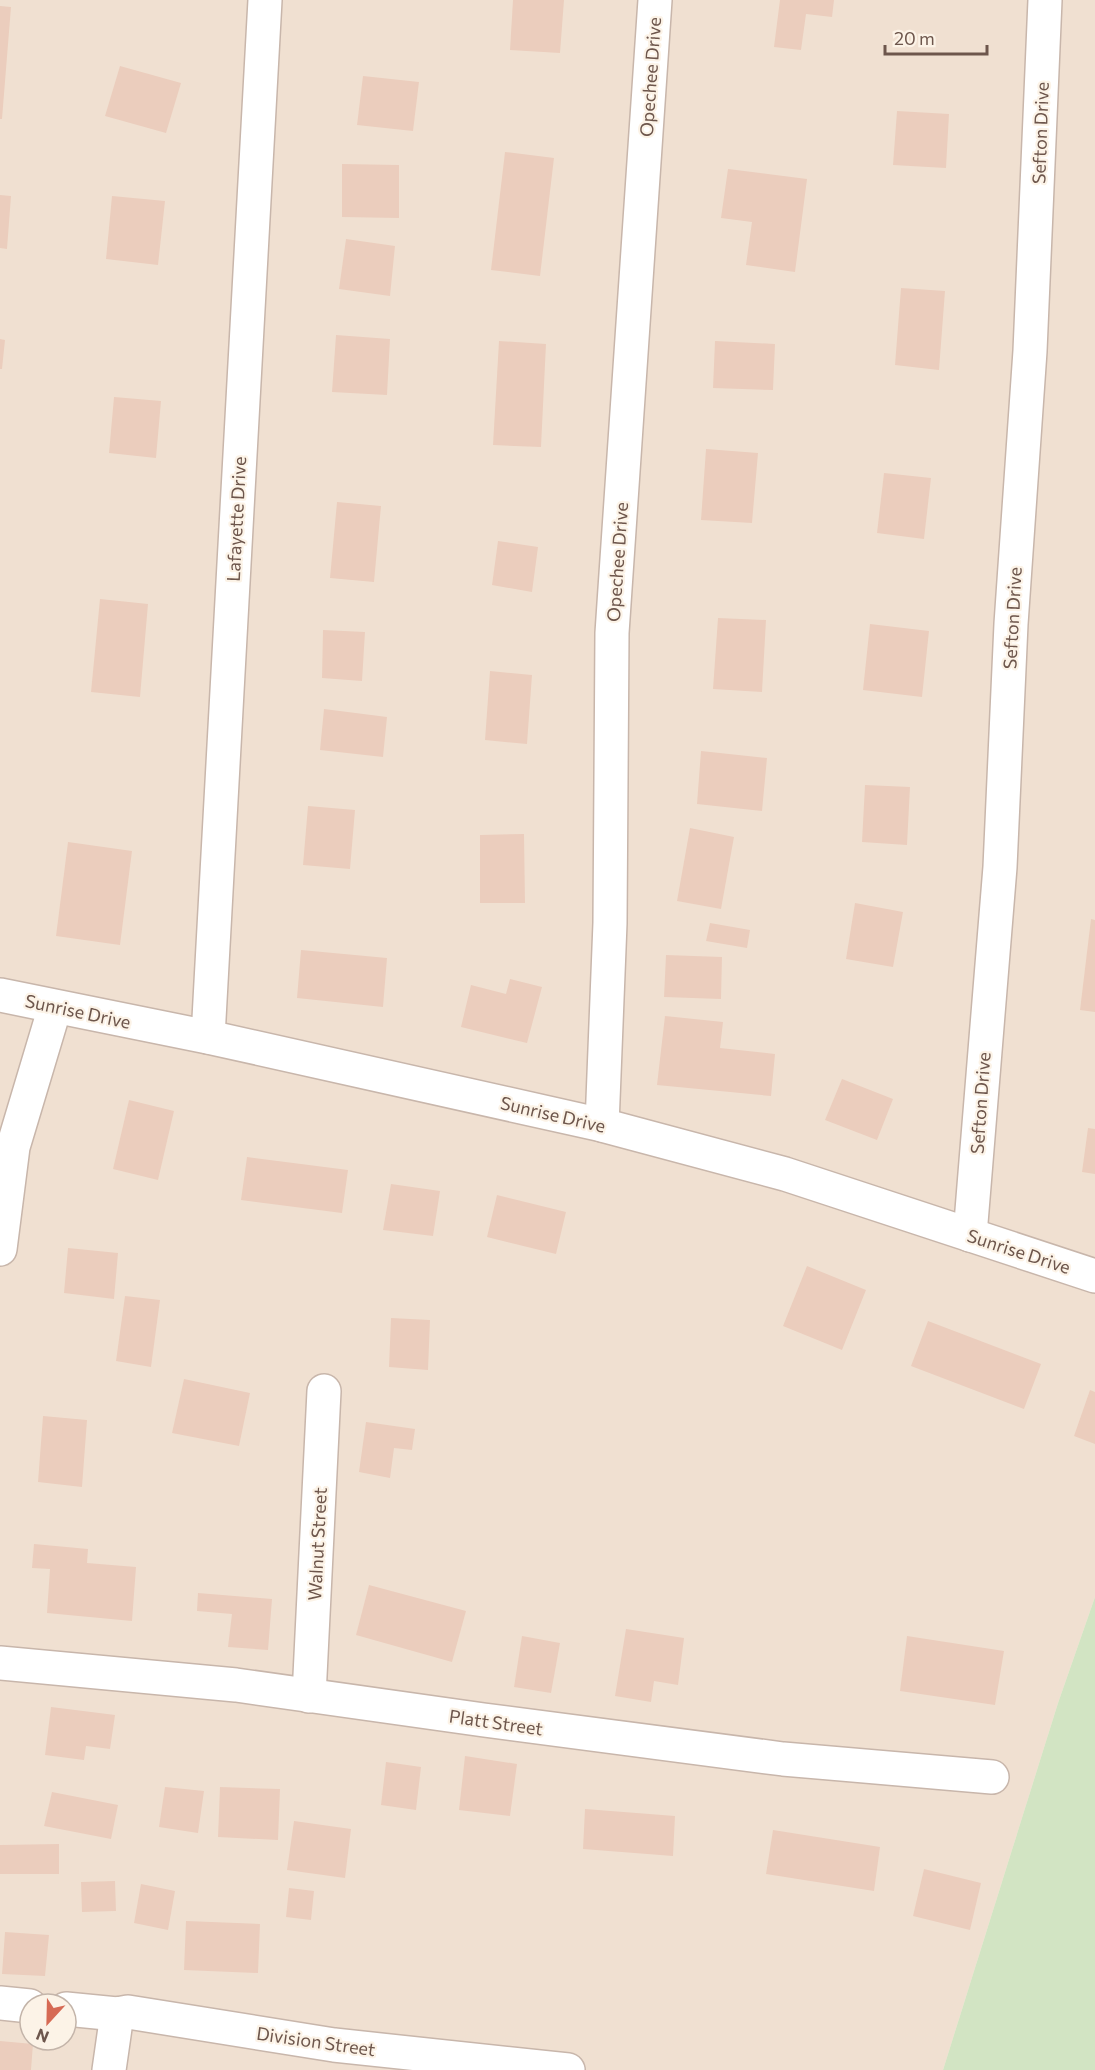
<svg xmlns="http://www.w3.org/2000/svg" width="1095" height="2070" font-family="Commissioner,sans-serif">
<rect width="100%" height="100%" fill="#f9efe2"/>
<path fill="#f0e0d1" fill-rule="evenodd" d="M0,0H1095V1597L1058,1703L943,2070H0ZM30,2004H66V2040H30Z"/>
<polygon fill="#d2e4c3" points="1095,1597 1095,2070 943,2070 1058,1703"/>
<g fill="#ebcdbd">
<polygon points="513,0 564,0 560,53 510,50"/>
<polygon points="780,0 834,0 832,17 806,14 801,50 774,47"/>
<polygon points="0,6 11,7 2,119 0,119"/>
<polygon points="120,66 181,83 166,133 105,116"/>
<polygon points="363,76 419,82 413,131 357,125"/>
<polygon points="897,111 949,114 946,168 893,165"/>
<polygon points="505,152 554,158 540,276 491,270"/>
<polygon points="342,164 399,165 399,218 342,217"/>
<polygon points="728,169 807,179 795,272 746,265 752,222 721,218"/>
<polygon points="0,195 11,196 7,249 0,248"/>
<polygon points="112,196 165,201 158,265 106,259"/>
<polygon points="346,239 395,246 390,296 339,289"/>
<polygon points="901,288 945,291 939,370 895,365"/>
<polygon points="336,335 390,339 387,395 332,392"/>
<polygon points="0,339 5,340 2,369 0,369"/>
<polygon points="499,341 546,344 541,447 493,445"/>
<polygon points="715,341 775,344 773,390 713,388"/>
<polygon points="114,397 161,401 156,458 109,453"/>
<polygon points="706,449 758,453 752,523 701,520"/>
<polygon points="884,473 931,478 924,539 877,533"/>
<polygon points="337,502 381,506 374,582 330,578"/>
<polygon points="498,541 538,547 532,592 492,585"/>
<polygon points="100,599 148,604 140,697 91,692"/>
<polygon points="718,618 766,620 762,692 713,689"/>
<polygon points="870,624 929,631 922,697 863,690"/>
<polygon points="323,630 365,632 362,681 322,678"/>
<polygon points="490,671 532,675 527,744 485,740"/>
<polygon points="324,709 387,717 383,757 320,750"/>
<polygon points="701,751 767,758 762,811 697,804"/>
<polygon points="865,785 910,787 907,845 862,842"/>
<polygon points="308,806 355,810 350,869 303,865"/>
<polygon points="690,828 734,837 721,909 677,901"/>
<polygon points="524,834 525,903 480,903 480,835"/>
<polygon points="68,842 132,851 120,945 56,936"/>
<polygon points="855,903 903,912 893,967 846,959"/>
<polygon points="1091,919 1095,920 1095,1012 1080,1010"/>
<polygon points="710,923 750,930 747,948 706,941"/>
<polygon points="301,950 387,958 383,1007 297,998"/>
<polygon points="666,955 722,957 721,999 664,997"/>
<polygon points="510,979 542,987 527,1043 461,1027 471,985 506,994"/>
<polygon points="665,1016 723,1022 720,1048 775,1054 771,1096 657,1085"/>
<polygon points="842,1079 893,1099 877,1140 825,1120"/>
<polygon points="129,1100 174,1111 158,1180 113,1169"/>
<polygon points="1088,1128 1095,1129 1095,1174 1082,1172"/>
<polygon points="247,1157 348,1170 342,1213 241,1200"/>
<polygon points="391,1184 440,1191 433,1236 383,1230"/>
<polygon points="497,1195 566,1212 556,1254 487,1237"/>
<polygon points="68,1248 118,1253 114,1299 64,1293"/>
<polygon points="807,1266 866,1290 842,1350 783,1326"/>
<polygon points="125,1296 160,1300 151,1367 116,1361"/>
<polygon points="391,1318 430,1320 428,1370 389,1367"/>
<polygon points="928,1321 1041,1364 1024,1409 911,1366"/>
<polygon points="184,1379 250,1393 239,1446 172,1433"/>
<polygon points="1090,1390 1095,1392 1095,1444 1074,1436"/>
<polygon points="43,1416 87,1420 82,1487 38,1482"/>
<polygon points="366,1422 415,1429 412,1450 394,1448 390,1478 359,1472"/>
<polygon points="34,1544 88,1549 87,1563 136,1567 132,1621 47,1613 50,1569 32,1568"/>
<polygon points="369,1585 466,1611 452,1662 356,1635"/>
<polygon points="198,1593 272,1599 268,1650 228,1647 232,1614 197,1611"/>
<polygon points="626,1629 684,1638 678,1685 654,1681 651,1702 615,1696"/>
<polygon points="522,1636 560,1643 551,1693 514,1687"/>
<polygon points="907,1636 1004,1651 995,1705 900,1691"/>
<polygon points="51,1707 115,1715 110,1749 86,1746 84,1760 45,1755"/>
<polygon points="465,1756 517,1764 510,1816 459,1810"/>
<polygon points="386,1762 421,1767 416,1810 381,1805"/>
<polygon points="165,1787 204,1791 198,1833 159,1827"/>
<polygon points="220,1787 280,1789 278,1840 218,1837"/>
<polygon points="52,1792 118,1805 111,1839 44,1826"/>
<polygon points="585,1809 675,1816 673,1856 583,1849"/>
<polygon points="294,1821 351,1829 345,1878 287,1870"/>
<polygon points="773,1830 880,1847 874,1891 766,1874"/>
<polygon points="59,1844 59,1874 0,1874 0,1845"/>
<polygon points="924,1869 981,1883 970,1930 913,1916"/>
<polygon points="115,1881 116,1911 82,1912 81,1882"/>
<polygon points="141,1884 175,1891 168,1930 134,1923"/>
<polygon points="289,1888 314,1891 311,1920 286,1917"/>
<polygon points="186,1921 260,1924 258,1973 184,1970"/>
<polygon points="5,1932 49,1935 45,1976 2,1974"/>
<polygon points="0,2041 33,2044 31,2070 0,2070"/>
</g>
<g fill="none" stroke-linecap="round" stroke-linejoin="round">
<g stroke="#c8b6ab" stroke-width="36">
<g id="minor">
<polyline points="0,995 208,1037 602,1125 785,1174 1095,1276"/>
<polyline points="208,1037 265,0"/>
<polyline points="602,1125 610,923 612,633 655,0"/>
<polyline points="970,1235 1000,867 1011,624 1030,351 1045,0"/>
<polyline points="0,1249 13,1147 55,1007"/>
<polyline points="0,1663 236,1685 484,1720 783,1759 992,1777"/>
<polyline points="309,1696 324,1391"/>
<polyline points="0,2003 30,2006"/>
<polyline points="66,2009 117,2014 128,2012 334,2045 568,2070"/>
<polyline points="109,2070 117,2014"/>
</g>
</g>
<use href="#minor" stroke="#fff" stroke-width="33"/>
</g>
<g text-anchor="middle" dominant-baseline="central" stroke-width="4.5" stroke-linejoin="round" paint-order="stroke">
<g font-size="18" fill="#6d564c" stroke="#fcf3e7">
<text transform="translate(650 77) rotate(-86)">Opechee Drive</text>
<text transform="translate(1040 133) rotate(-88)">Sefton Drive</text>
<text transform="translate(236 519) rotate(-87)">Lafayette Drive</text>
<text transform="translate(617 562) rotate(-86)">Opechee Drive</text>
<text transform="translate(1012 618) rotate(-87)">Sefton Drive</text>
<text transform="translate(78 1011) rotate(12)">Sunrise Drive</text>
<text transform="translate(980 1103) rotate(-86)">Sefton Drive</text>
<text transform="translate(553 1114) rotate(13)">Sunrise Drive</text>
<text transform="translate(1019 1251) rotate(18)">Sunrise Drive</text>
<text transform="translate(317 1544) rotate(-87)">Walnut Street</text>
<text transform="translate(496 1722) rotate(8)">Platt Street</text>
<text transform="translate(316 2041) rotate(8)">Division Street</text>
</g>
</g>
<g transform="translate(48 2022) rotate(202)"><circle r="28" fill="#fcf3e7" stroke="#c3b4a9" stroke-width="1.5"/>
<path d="M0-4.5L10 22L0 15L-10 22Z" fill="#d66a54"/>
<text y="-9" font-size="16" font-weight="bold" text-anchor="middle" fill="#6d564c">N</text>
</g>
<path d="M885 45v9h102v-9" fill="none" stroke="#6d564c" stroke-width="3"/>
<text x="894" y="45" font-size="18" fill="#6d564c" stroke="#fcf3e7" stroke-width="4.5" paint-order="stroke">20 m</text>
</svg>
